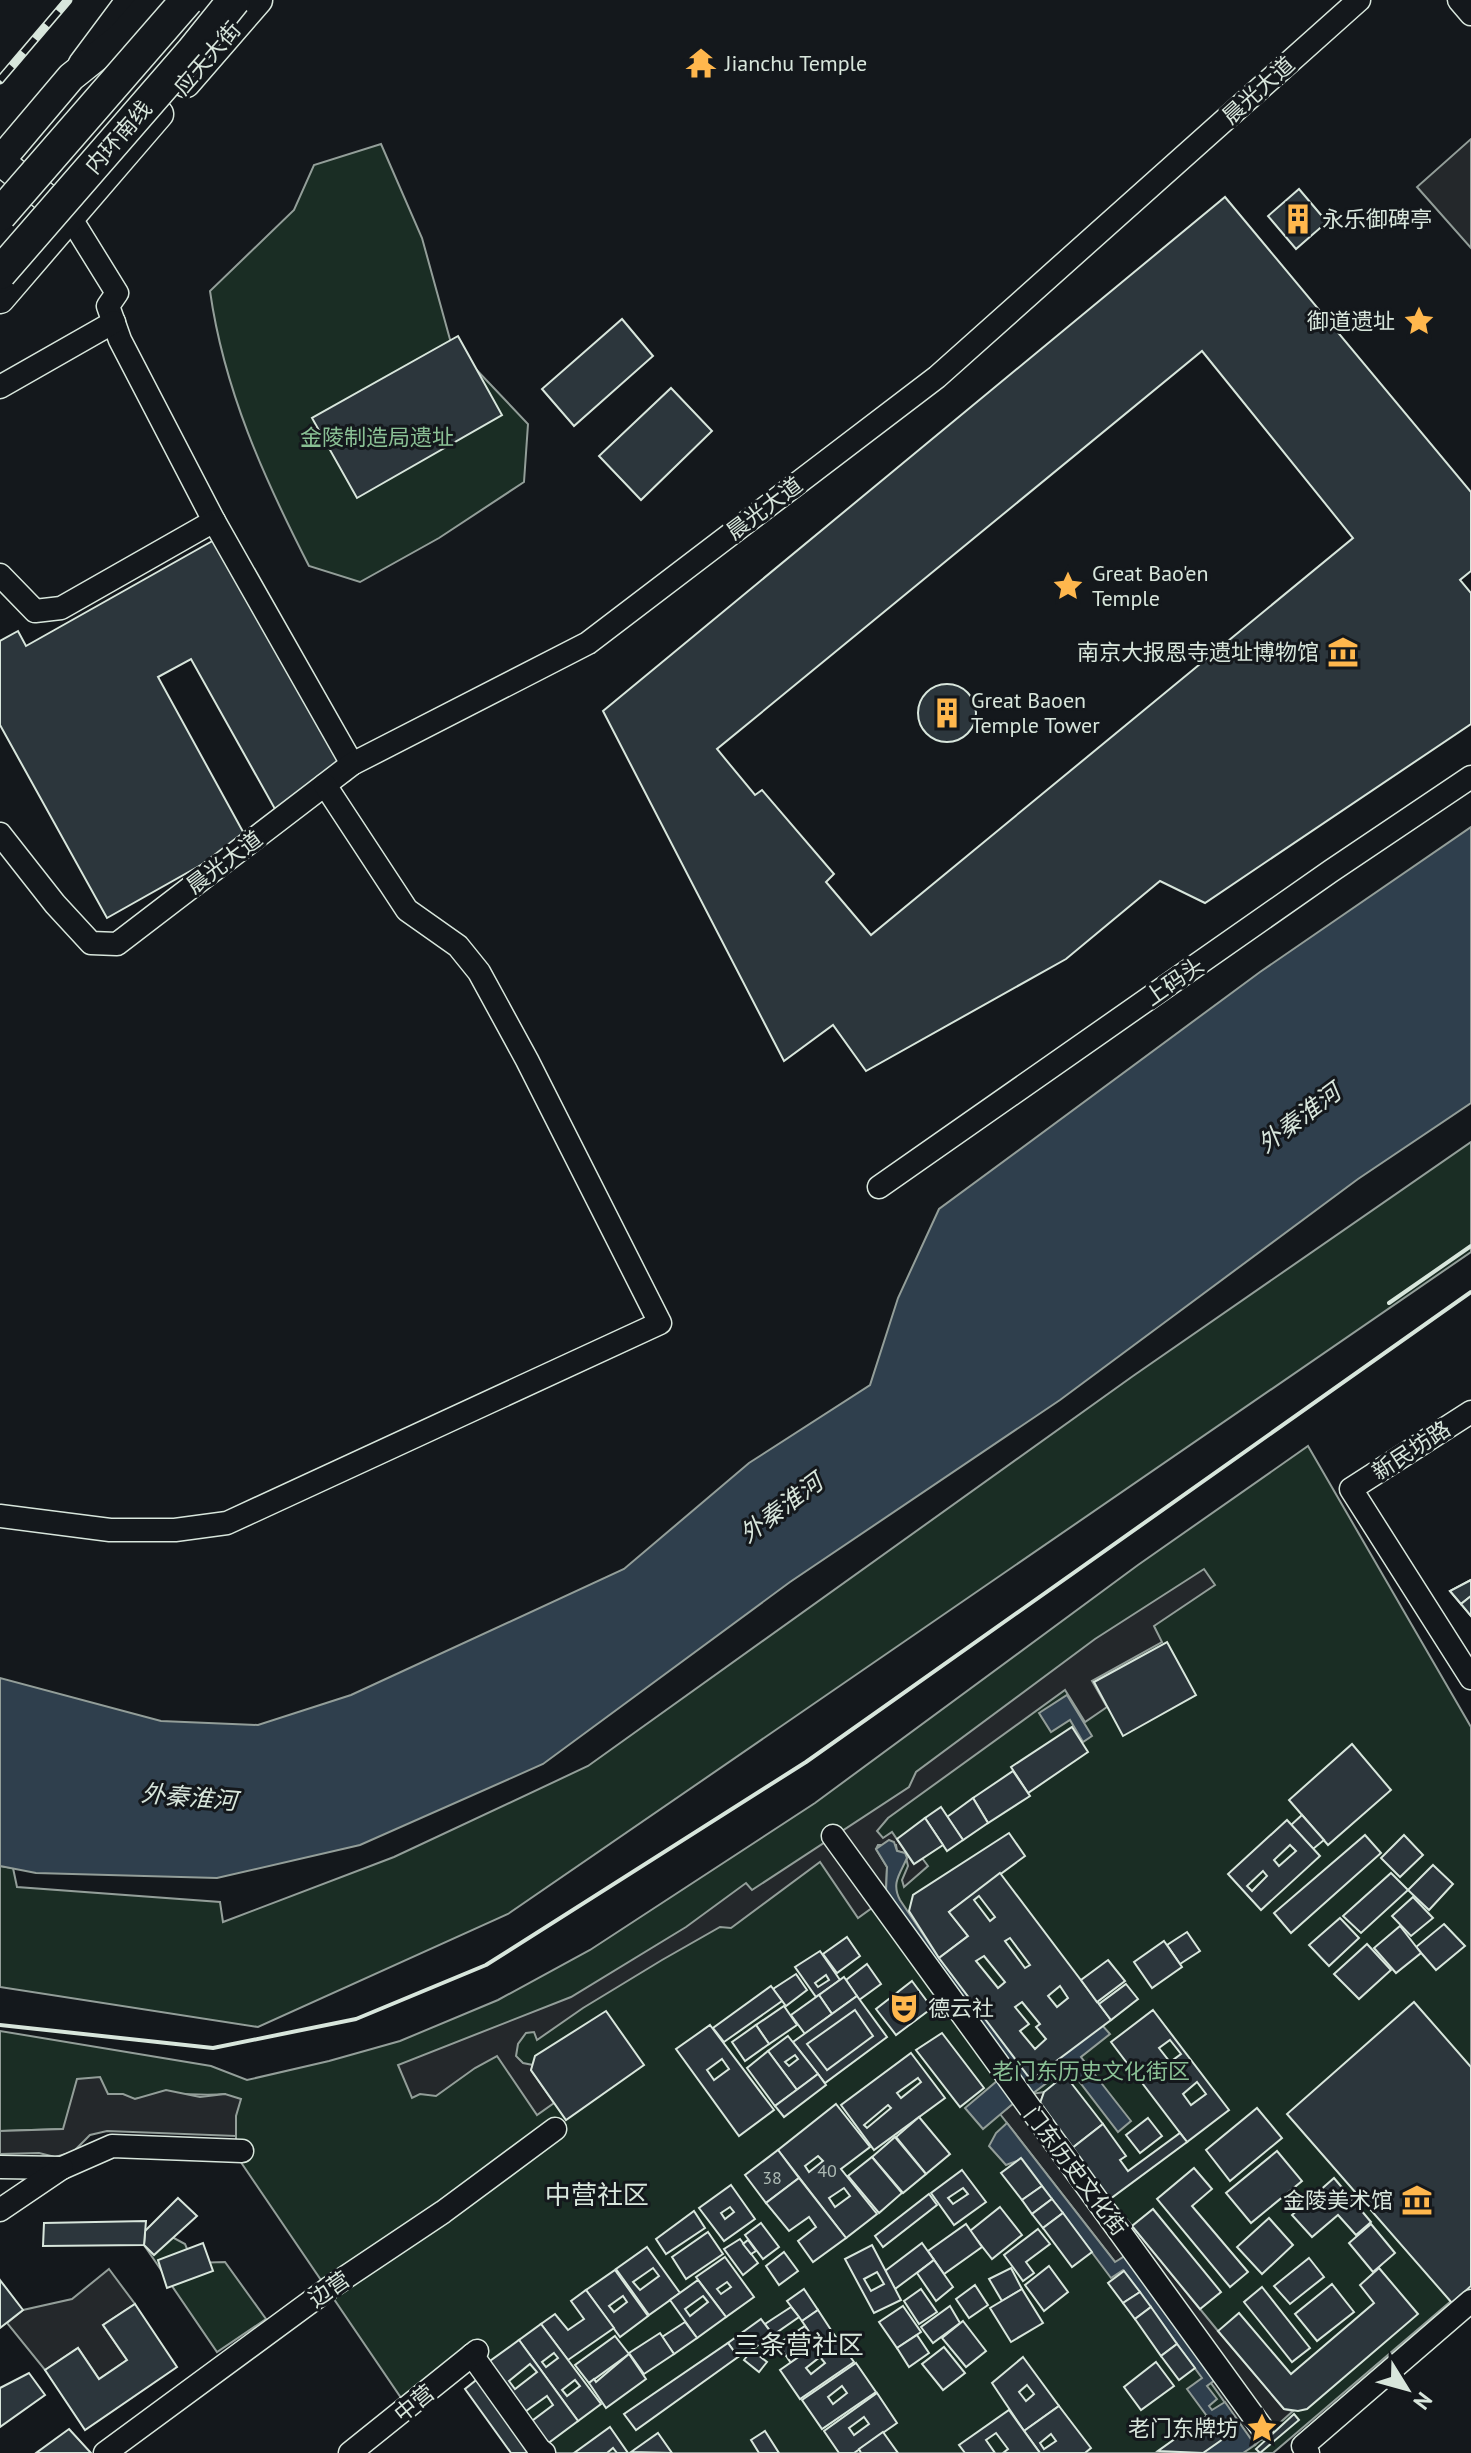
<svg xmlns="http://www.w3.org/2000/svg" width="1471" height="2453" font-family="'PT Sans','Noto Sans SC',sans-serif">
<rect width="100%" height="100%" fill="#14181c"/>
<g fill="#1a2d24" stroke="#939e99" stroke-width="2">
<path d="M381,144L422,238L451,343L528,424L524,482L439,538L360,582L309,566C264,478 224,390 210,291L294,210L314,165Z"/>
<polygon points="1471,1142 1471,1252 508,1914 258,2027 0,1987 0,1866 13,1868 17,1887 220,1902 223,1922 394,1857 588,1766 1133,1376"/>
<path d="M1308,1446L1471,1727V2284L1273,2453H537L473,2368L412,2414L236,2155V2116L225,2094C203,2096 182,2093 160,2094C151,2095 141,2099 134,2099C125,2098 117,2094 108,2094L63,2129L0,2131V2031L211,2066L247,2080L329,2061L400,2041L498,2000L590,1950L815,1803L1138,1565Z"/>
<polygon points="153,2231 161,2231 185,2244 193,2263 225,2262 266,2319 217,2352 144,2245"/>
</g>
<g fill="#24282b" stroke="#939e99" stroke-width="2">
<polygon points="1471,139 1471,248 1417,187"/>
<polygon points="1204,1569 1215,1585 1154,1626 1162,1642 1092,1681 1107,1707 1085,1722 1065,1690 888,1818 877,1831 883,1838 892,1832 913,1863 922,1858 928,1866 904,1887 902,1880 908,1866 905,1853 897,1851 896,1845 878,1845 876,1849 887,1867 886,1891 1032,2094 1044,2092 1039,2107 1101,2188 1218,2331 1284,2409 1293,2411 1255,2445 1211,2383 1214,2380 1124,2256 1116,2263 1000,2114 1015,2102 872,1908 858,1918 820,1862 731,1928 720,1927 662,1960 583,2008 537,2040 534,2032 526,2033 518,2044 516,2056 523,2063 533,2065 531,2070 554,2103 537,2115 497,2056 475,2068 436,2096 420,2094 412,2098 398,2065 571,1997 686,1927 746,1883 752,1890 909,1787 916,1772 1095,1639"/>
<polygon points="100,2077 108,2094 123,2094 135,2099 166,2090 200,2097 225,2094 241,2099 236,2116 236,2136 107,2131 90,2135 73,2152 55,2157 39,2153 0,2154 0,2131 63,2129 77,2079"/>
<polygon points="109,2269 135,2304 103,2325 127,2360 99,2379 78,2348 45,2370 7,2323 23,2310 72,2299"/>
</g>
<g fill="#2f3f4d" stroke="#939e99" stroke-width="2">
<polygon points="1471,827 1471,1103 1358,1179 1060,1400 790,1582 543,1764 360,1845 217,1878 36,1873 0,1866 0,1678 161,1721 258,1725 351,1695 624,1569 749,1463 870,1385 898,1298 939,1209 1260,972"/>
<polygon points="1067,1695 1092,1736 1083,1742 1070,1720 1051,1732 1039,1713"/>
<path d="M889,1840L894,1842L897,1851L905,1853L907,1858C900,1874 891,1883 900,1900L939,1958L1031,2079L1102,2025L1110,2034L1081,2057L1131,2121L1118,2132L1068,2067L1032,2094L886,1891L887,1867L876,1849Z"/>
<polygon points="997,2081 1015,2102 983,2129 965,2108"/>
<polygon points="1007,2123 1115,2262 1125,2256 1215,2380 1207,2386 1217,2399 1209,2406 1212,2410 1225,2402 1255,2445 1243,2453 1203,2453 1223,2438 1187,2389 1202,2378 1123,2270 1111,2278 1022,2159 1006,2165 989,2146 996,2133"/>
</g>
<g fill="#2c363c" stroke="#d8e6dc" stroke-width="2" fill-rule="evenodd">
<polygon points="1299,189 1327,222 1296,249 1268,216"/>
<path d="M1225,197L1471,492V571L1460,580L1471,593V724L1205,903L1160,881L1066,959L866,1071L833,1025L784,1061L603,711ZM1202,351L1353,538L871,935L826,882L834,874L762,790L755,795L717,749Z"/>
<polygon points="622,319 653,356 574,426 542,389"/>
<polygon points="458,336 502,415 357,498 312,418"/>
<polygon points="671,388 712,431 641,500 599,456"/>
<polygon points="216,539 350,780 280,818 191,659 158,677 247,839 107,918 0,725 0,641 18,631 26,646"/>
<circle cx="947" cy="713" r="29"/>
<polygon points="1471,1580 1471,1616 1450,1591"/>
<polygon points="1471,1580 1471,1596 1461,1604 1450,1591"/>
<polygon points="1471,1596 1471,1616 1461,1604"/>
<polygon points="1167,1642 1196,1695 1123,1736 1094,1682"/>
<polygon points="1072,1727 1088,1752 1028,1793 1011,1767"/>
<polygon points="1352,1744 1391,1790 1328,1845 1289,1800"/>
<polygon points="1013,1771 1030,1796 988,1823 973,1798"/>
<polygon points="973,1798 988,1823 963,1840 947,1817"/>
<polygon points="941,1807 963,1840 947,1851 925,1818"/>
<polygon points="1302,1815 1324,1840 1313,1849 1291,1825"/>
<polygon points="925,1818 943,1845 914,1864 897,1839"/>
<path d="M1287,1820L1320,1856L1261,1910L1228,1874ZM1290,1845L1296,1851L1279,1866L1274,1860ZM1263,1871L1267,1876L1252,1891L1247,1886Z"/>
<polygon points="1009,1833 1025,1856 949,1912 968,1936 939,1958 909,1911 913,1895"/>
<polygon points="1365,1835 1381,1853 1291,1933 1274,1913"/>
<polygon points="1404,1835 1423,1855 1400,1877 1381,1858"/>
<polygon points="1433,1865 1453,1884 1429,1910 1408,1890"/>
<path d="M1000,1873L1111,2020L1031,2080L939,1958L968,1936L949,1912ZM979,1896L995,1917L990,1921L974,1900ZM1010,1938L1030,1965L1025,1968L1005,1941ZM984,1956L1005,1982L998,1988L976,1961ZM1060,1986L1068,1998L1057,2007L1048,1996ZM1022,2002L1040,2024L1036,2027L1046,2039L1035,2049L1020,2031L1029,2024L1015,2007Z"/>
<polygon points="1391,1873 1408,1890 1361,1933 1343,1916"/>
<polygon points="1413,1897 1433,1918 1411,1936 1392,1916"/>
<polygon points="1340,1918 1359,1938 1329,1966 1309,1945"/>
<polygon points="1444,1924 1465,1946 1436,1970 1416,1947"/>
<polygon points="1400,1926 1421,1953 1396,1973 1374,1948"/>
<polygon points="1187,1932 1200,1951 1180,1964 1167,1945"/>
<polygon points="847,1937 860,1956 837,1973 823,1954"/>
<polygon points="1164,1941 1182,1967 1152,1988 1134,1962"/>
<polygon points="1367,1944 1391,1970 1359,1999 1334,1974"/>
<path d="M820,1951L840,1980L816,1997L795,1967ZM826,1975L829,1980L818,1987L815,1983Z"/>
<polygon points="1108,1960 1125,1981 1097,2002 1081,1980"/>
<polygon points="867,1964 881,1984 859,2000 846,1980"/>
<polygon points="796,1974 807,1990 786,2006 773,1989"/>
<polygon points="844,1977 857,1996 832,2014 819,1995"/>
<polygon points="912,1981 932,2008 896,2035 876,2009"/>
<polygon points="1126,1984 1138,1999 1111,2020 1099,2004"/>
<polygon points="771,1986 782,2001 724,2042 713,2028"/>
<polygon points="819,1995 832,2014 805,2034 791,2015"/>
<polygon points="857,1996 887,2037 825,2083 793,2042"/>
<polygon points="1414,2002 1471,2067 1471,2286 1452,2303 1287,2114"/>
<polygon points="784,2006 797,2025 769,2044 756,2025"/>
<polygon points="855,2010 873,2036 827,2070 807,2044"/>
<path d="M1153,2010L1229,2110L1187,2142L1111,2042ZM1170,2040L1181,2054L1170,2062L1159,2048ZM1197,2082L1206,2094L1191,2105L1183,2094Z"/>
<polygon points="606,2011 644,2065 566,2120 531,2070 535,2056"/>
<path d="M710,2025L774,2110L739,2136L676,2049ZM722,2059L729,2069L714,2080L707,2070Z"/>
<polygon points="756,2025 769,2044 745,2061 732,2042"/>
<polygon points="942,2033 984,2088 960,2107 916,2050"/>
<path d="M788,2036L818,2074L797,2090L768,2051ZM795,2055L798,2059L789,2066L785,2062Z"/>
<polygon points="768,2051 797,2090 775,2106 747,2068"/>
<path d="M911,2053L945,2098L874,2150L841,2105ZM918,2078L921,2082L901,2098L897,2093ZM888,2105L891,2108L867,2128L864,2125Z"/>
<polygon points="818,2074 826,2085 784,2117 775,2106"/>
<polygon points="1065,2075 1103,2124 1071,2149 1039,2106 1044,2092"/>
<path d="M836,2104L870,2147L841,2169L877,2214L846,2238L778,2150ZM818,2156L823,2161L809,2172L805,2166ZM844,2188L850,2196L835,2207L829,2198Z"/>
<polygon points="1257,2108 1282,2138 1230,2181 1206,2150"/>
<polygon points="919,2117 950,2154 926,2174 896,2137"/>
<polygon points="1148,2118 1162,2136 1140,2153 1126,2135"/>
<polygon points="1103,2124 1126,2156 1120,2160 1128,2171 1180,2133 1187,2142 1110,2199 1071,2149"/>
<polygon points="895,2137 926,2174 903,2193 872,2157"/>
<polygon points="778,2150 799,2178 766,2203 745,2175"/>
<polygon points="1277,2151 1302,2181 1251,2223 1226,2193"/>
<polygon points="872,2157 902,2193 879,2213 848,2176"/>
<polygon points="1021,2158 1042,2186 1022,2200 1001,2173"/>
<polygon points="1194,2168 1212,2189 1192,2206 1248,2272 1230,2287 1157,2199"/>
<path d="M962,2170L986,2202L954,2225L931,2193ZM963,2188L968,2194L953,2204L948,2198Z"/>
<polygon points="799,2178 846,2238 813,2262 798,2241 816,2227 809,2217 789,2231 766,2203"/>
<polygon points="1334,2178 1371,2222 1356,2235 1338,2215 1312,2237 1292,2215"/>
<path d="M731,2185L755,2219L724,2241L699,2208ZM730,2207L734,2212L725,2219L721,2213Z"/>
<polygon points="1042,2186 1052,2199 1032,2214 1022,2200"/>
<polygon points="929,2194 937,2205 883,2247 875,2236"/>
<polygon points="178,2198 197,2216 154,2255 144,2245 145,2231"/>
<polygon points="1052,2199 1063,2213 1043,2228 1032,2214"/>
<polygon points="1000,2207 1022,2235 992,2259 970,2231"/>
<polygon points="1153,2209 1221,2292 1200,2309 1132,2226"/>
<polygon points="694,2211 705,2228 666,2254 656,2239"/>
<polygon points="1063,2213 1092,2252 1072,2267 1043,2228"/>
<polygon points="1269,2218 1293,2245 1262,2274 1237,2247"/>
<polygon points="146,2221 144,2245 43,2246 44,2223"/>
<polygon points="761,2223 779,2247 763,2259 745,2235"/>
<polygon points="966,2224 982,2247 944,2274 928,2251"/>
<polygon points="1371,2224 1395,2253 1373,2272 1349,2243"/>
<polygon points="1038,2229 1050,2244 1026,2262 1034,2273 1023,2281 1004,2255"/>
<polygon points="708,2232 723,2254 686,2279 672,2257"/>
<polygon points="740,2239 758,2263 743,2275 724,2249"/>
<polygon points="748,2240 756,2251 751,2254 743,2244"/>
<polygon points="203,2243 213,2271 167,2288 158,2260"/>
<polygon points="922,2243 934,2260 895,2289 885,2271"/>
<path d="M872,2245L901,2300L874,2313L845,2259ZM877,2272L884,2284L871,2291L864,2279Z"/>
<path d="M647,2247L680,2293L649,2315L616,2269ZM653,2268L659,2276L640,2290L633,2282Z"/>
<polygon points="784,2252 798,2271 779,2285 766,2266"/>
<path d="M725,2257L754,2297L726,2317L696,2277ZM727,2282L731,2287L721,2294L717,2289Z"/>
<polygon points="1309,2258 1324,2277 1290,2304 1274,2286"/>
<polygon points="934,2260 953,2287 936,2301 917,2273"/>
<polygon points="1049,2266 1068,2292 1044,2311 1025,2285"/>
<polygon points="1011,2268 1022,2289 1002,2301 989,2279"/>
<polygon points="1379,2268 1418,2314 1307,2409 1298,2411 1284,2409 1218,2331 1239,2313 1291,2374 1374,2303 1360,2285"/>
<path d="M615,2270L648,2316L620,2337L586,2290ZM623,2296L627,2302L614,2312L609,2306Z"/>
<polygon points="1124,2271 1140,2292 1123,2303 1108,2283"/>
<polygon points="0,2280 23,2310 0,2328"/>
<path d="M698,2280L726,2317L697,2338L670,2300ZM703,2296L708,2302L690,2316L685,2309Z"/>
<polygon points="1332,2284 1354,2312 1317,2341 1295,2314"/>
<polygon points="975,2285 988,2305 969,2318 956,2299"/>
<polygon points="1262,2287 1310,2348 1292,2362 1244,2302"/>
<polygon points="804,2289 818,2310 802,2321 787,2301"/>
<polygon points="921,2289 937,2312 919,2324 904,2301"/>
<polygon points="1022,2289 1043,2323 1011,2342 990,2308"/>
<polygon points="586,2290 614,2328 568,2360 541,2324 555,2314 568,2330 584,2319 571,2301"/>
<polygon points="1140,2292 1151,2307 1135,2319 1123,2303"/>
<polygon points="135,2304 177,2367 85,2430 45,2370 78,2348 99,2379 127,2360 103,2325"/>
<polygon points="903,2306 921,2332 897,2348 879,2322"/>
<polygon points="950,2306 960,2323 933,2343 921,2327"/>
<polygon points="791,2307 799,2317 773,2335 765,2324"/>
<polygon points="1151,2307 1177,2344 1161,2356 1135,2319"/>
<polygon points="818,2310 833,2333 817,2344 802,2321"/>
<polygon points="761,2319 773,2335 754,2348 743,2332"/>
<polygon points="963,2321 986,2351 966,2367 942,2338"/>
<polygon points="685,2322 697,2338 674,2354 662,2337"/>
<path d="M541,2324L601,2404L578,2421L519,2340ZM554,2353L558,2358L546,2367L542,2362ZM575,2380L580,2386L567,2396L562,2390Z"/>
<polygon points="805,2326 817,2344 791,2363 778,2344"/>
<polygon points="743,2332 754,2348 738,2357 728,2343"/>
<polygon points="660,2333 674,2354 644,2374 629,2353"/>
<path d="M833,2333L854,2362L800,2399L780,2370ZM820,2357L825,2363L811,2374L806,2368Z"/>
<polygon points="917,2335 929,2353 909,2367 897,2348"/>
<polygon points="615,2336 629,2354 589,2383 575,2365"/>
<path d="M519,2340L578,2421L543,2447L483,2366ZM530,2364L537,2372L515,2389L509,2381ZM547,2396L553,2405L529,2423L522,2414Z"/>
<polygon points="728,2343 738,2357 636,2430 624,2414"/>
<polygon points="1177,2344 1195,2368 1179,2380 1161,2356"/>
<polygon points="944,2347 965,2373 943,2390 922,2364"/>
<polygon points="752,2350 767,2362 759,2372 744,2360"/>
<polygon points="629,2354 646,2379 606,2408 589,2383 594,2379 596,2382"/>
<path d="M1023,2357L1059,2406L1024,2431L992,2383ZM1027,2385L1034,2394L1026,2401L1019,2392Z"/>
<polygon points="1156,2362 1174,2386 1141,2410 1124,2387"/>
<path d="M856,2363L876,2392L822,2429L802,2400ZM842,2386L847,2393L833,2404L828,2397Z"/>
<polygon points="29,2373 45,2395 0,2427 0,2388"/>
<polygon points="480,2377 535,2453 511,2453 465,2389"/>
<path d="M877,2393L897,2423L854,2453H839L824,2431ZM864,2417L869,2424L854,2435L849,2428Z"/>
<path d="M1059,2406L1091,2448L1085,2453H1040L1024,2431ZM1051,2434L1056,2441L1044,2449L1040,2443Z"/>
<polygon points="1009,2410 1040,2453 1003,2453 1008,2449 996,2433 986,2440 995,2453 965,2453 959,2445"/>
<polygon points="1294,2414 1299,2420 1260,2453 1256,2449"/>
<polygon points="1207,2416 1223,2439 1203,2453 1158,2451"/>
<polygon points="610,2427 628,2453 617,2453 613,2448 607,2453 574,2453"/>
<polygon points="69,2429 91,2453 36,2453"/>
<polygon points="765,2431 779,2453 759,2453 751,2440"/>
<polygon points="883,2432 898,2453 861,2453 859,2449"/>
<polygon points="658,2433 672,2453 631,2452"/>
</g>
<g fill="none" stroke-linecap="round" stroke-linejoin="round">
<g stroke="#d8e6dc" stroke-width="25">
<g id="minor">
<polyline points="1459,0 1471,14"/>
<polyline points="80,63 127,0"/>
<polyline points="70,217 117,293 108,306 120,340 214,521 352,764"/>
<polyline points="0,387 114,322"/>
<polyline points="0,575 35,611 61,608 214,521"/>
<polyline points="0,834 55,904 91,943 117,944 352,764 588,643 937,377 1359,0"/>
<polyline points="879,1187 1331,871 1471,777"/>
<polyline points="1471,1412 1351,1489 1471,1678"/>
<polyline points="0,1516 110,1530 175,1530 227,1523 660,1323 527,1060 479,972 458,946 407,910 325,785"/>
<polyline points="833,1836 1262,2428"/>
<polyline points="0,2167 62,2168 112,2146 242,2151"/>
<polyline points="0,2210 62,2168"/>
<polyline points="472,2355 539,2449 544,2453"/>
<polyline points="105,2453 328,2289 443,2212 555,2129"/>
<polyline points="350,2453 477,2351"/>
<polyline points="1308,2453 1303,2446 1471,2301"/>
</g>
</g>
<g stroke="#d8e6dc" stroke-width="31">
<g id="major">
<polyline points="186,83 258,0"/>
<polyline points="70,217 0,161 71,77 121,37 153,0"/>
<polyline points="0,299 159,114"/>
</g>
</g>
<use href="#minor" stroke="#14181c" stroke-width="22"/>
<use href="#major" stroke="#14181c" stroke-width="28"/>
<g stroke="#d8e6dc" stroke-width="9">
<polyline id="rail" points="0,80 68,0"/>
</g>
<use href="#rail" stroke="#14181c" stroke-width="6" stroke-dasharray="18" stroke-linecap="butt"/>
<g stroke="#d8e6dc" stroke-width="35" stroke-linecap="butt">
<g id="highway-bridge">
<polyline points="0,215 187,0"/>
<polyline points="0,273 192,52 234,0"/>
</g>
</g>
<use href="#highway-bridge" stroke="#14181c" stroke-width="32"/>
<g stroke="#d8e6dc" stroke-width="4">
<polyline points="1389,1303 1471,1246"/>
<polyline points="0,2025 213,2048 356,2019 486,1965 806,1762 1471,1292"/>
</g>
</g>
<defs>
<g id="temple-bare" transform="scale(2.4)"><path d="M0-6L5-2H3V0L6.5 2.5H4V6H1.5V3h-3V6H-4V2.5H-6.5L-3 0V-2H-5Z" fill="#ffb74d" stroke="#14181c" stroke-width="2.5" paint-order="stroke"/></g>
<g id="building-bare" transform="scale(2.4)"><path d="M-4-6H4V6H1V3H-1V6H-4ZM-2.5-4.3h1.7v1.8h-1.7ZM.8-4.3h1.7v1.8H.8ZM-2.5-1h1.7V.8h-1.7ZM.8-1h1.7V.8H.8Z" fill="#ffb74d" stroke="#14181c" stroke-width="2.5" paint-order="stroke"/></g>
<g id="sight-bare" transform="scale(2.4)"><path d="M0-6L1.8-2.2L6-1.7L2.9 1.2L3.7 5.4L0 3.3L-3.7 5.4L-2.9 1.2L-6-1.7L-1.8-2.2Z" fill="#ffb74d" stroke="#14181c" stroke-width="2.5" paint-order="stroke"/></g>
<g id="museum-bare" transform="scale(2.4)"><path d="M0-6L6-3V-2H-6V-3ZM-5-1h2V3h-2ZM-1-1h2V3h-2ZM3-1h2V3H3ZM-6 4H6V6H-6Z" fill="#ffb74d" stroke="#14181c" stroke-width="2.5" paint-order="stroke"/></g>
<g id="theatre-bare" transform="scale(2.4)"><path d="M-5-5.5Q0-4 5-5.5V0Q5 5 0 6Q-5 5-5 0ZM-3.3-2.5H-1v1.5H-3.3ZM1-2.5H3.3v1.5H1ZM-2.8 1Q0 5.5 2.8 1Z" fill="#ffb74d" stroke="#14181c" stroke-width="2.5" paint-order="stroke"/></g>
</defs>
<g fill-rule="evenodd">
<use href="#temple-bare" x="701" y="63"/>
<use href="#building-bare" x="1298" y="219"/>
<use href="#sight-bare" x="1419" y="321"/>
<use href="#sight-bare" x="1068" y="586"/>
<use href="#museum-bare" x="1343" y="652"/>
<use href="#building-bare" x="947" y="713"/>
<use href="#theatre-bare" x="904" y="2008"/>
<use href="#museum-bare" x="1417" y="2200"/>
<use href="#sight-bare" x="1262" y="2428"/>
</g>
<g text-anchor="middle" dominant-baseline="central" stroke-width="6" stroke-linejoin="round" paint-order="stroke">
<g font-size="18" fill="#adbab4">
<text x="827" y="2170">40</text>
<text x="772" y="2177">38</text>
</g>
<g font-size="22" fill="#d8e6dc" stroke="#14181c">
<text transform="translate(207 58) rotate(-49)">应天大街</text>
<text transform="translate(1258 90) rotate(-42)">晨光大道</text>
<text transform="translate(118 137) rotate(-49)">内环南线</text>
<text transform="translate(764 508) rotate(-37)">晨光大道</text>
<text transform="translate(224 862) rotate(-37)">晨光大道</text>
<text transform="translate(1174 981) rotate(-35)">上码头</text>
<text transform="translate(1411 1450) rotate(-33)">新民坊路</text>
<text transform="translate(1076 2171) rotate(53)">门东历史文化街</text>
<text transform="translate(329 2289) rotate(-35)">边营</text>
<text transform="translate(414 2403) rotate(-39)">中营</text>
</g>
<g font-size="22" fill="#d8e6dc" stroke="#14181c" text-anchor="start">
<text x="725" y="63">Jianchu Temple</text>
<text x="1322" y="219">永乐御碑亭</text>
<text x="1395" y="321" text-anchor="end">御道遗址</text>
<text x="1092" y="573">Great Bao'en<tspan x="1092" dy="25">Temple</tspan></text>
<text x="1319" y="652" text-anchor="end">南京大报恩寺遗址博物馆</text>
<text x="971" y="700">Great Baoen<tspan x="971" dy="25">Temple Tower</tspan></text>
<text x="928" y="2008">德云社</text>
<text x="1393" y="2200" text-anchor="end">金陵美术馆</text>
<text x="1238" y="2428" text-anchor="end">老门东牌坊</text>
</g>
<g font-size="22" fill="#8ac095" stroke="#14181c">
<text x="377" y="437">金陵制造局遗址</text>
<text x="1091" y="2071">老门东历史文化街区</text>
</g>
<g font-size="24" font-style="italic" fill="#d8e6dc" stroke="#14181c">
<text transform="translate(1299 1118) rotate(-37)">外秦淮河</text>
<text transform="translate(781 1508) rotate(-37)">外秦淮河</text>
<text transform="translate(189 1797) rotate(5)">外秦淮河</text>
</g>
<g font-size="26" fill="#d8e6dc" stroke="#14181c">
<text x="597" y="2194">中营社区</text>
<text x="799" y="2344">三条营社区</text>
</g>
</g>
<g transform="translate(1407 2389) rotate(127)" stroke="#14181c" stroke-width="6" paint-order="stroke">
<path d="M0-6L14 30L0 20L-14 30Z" fill="#d8e6dc"/>
<text y="-12" font-size="22" font-weight="bold" text-anchor="middle" fill="#d8e6dc">N</text>
</g>
</svg>
